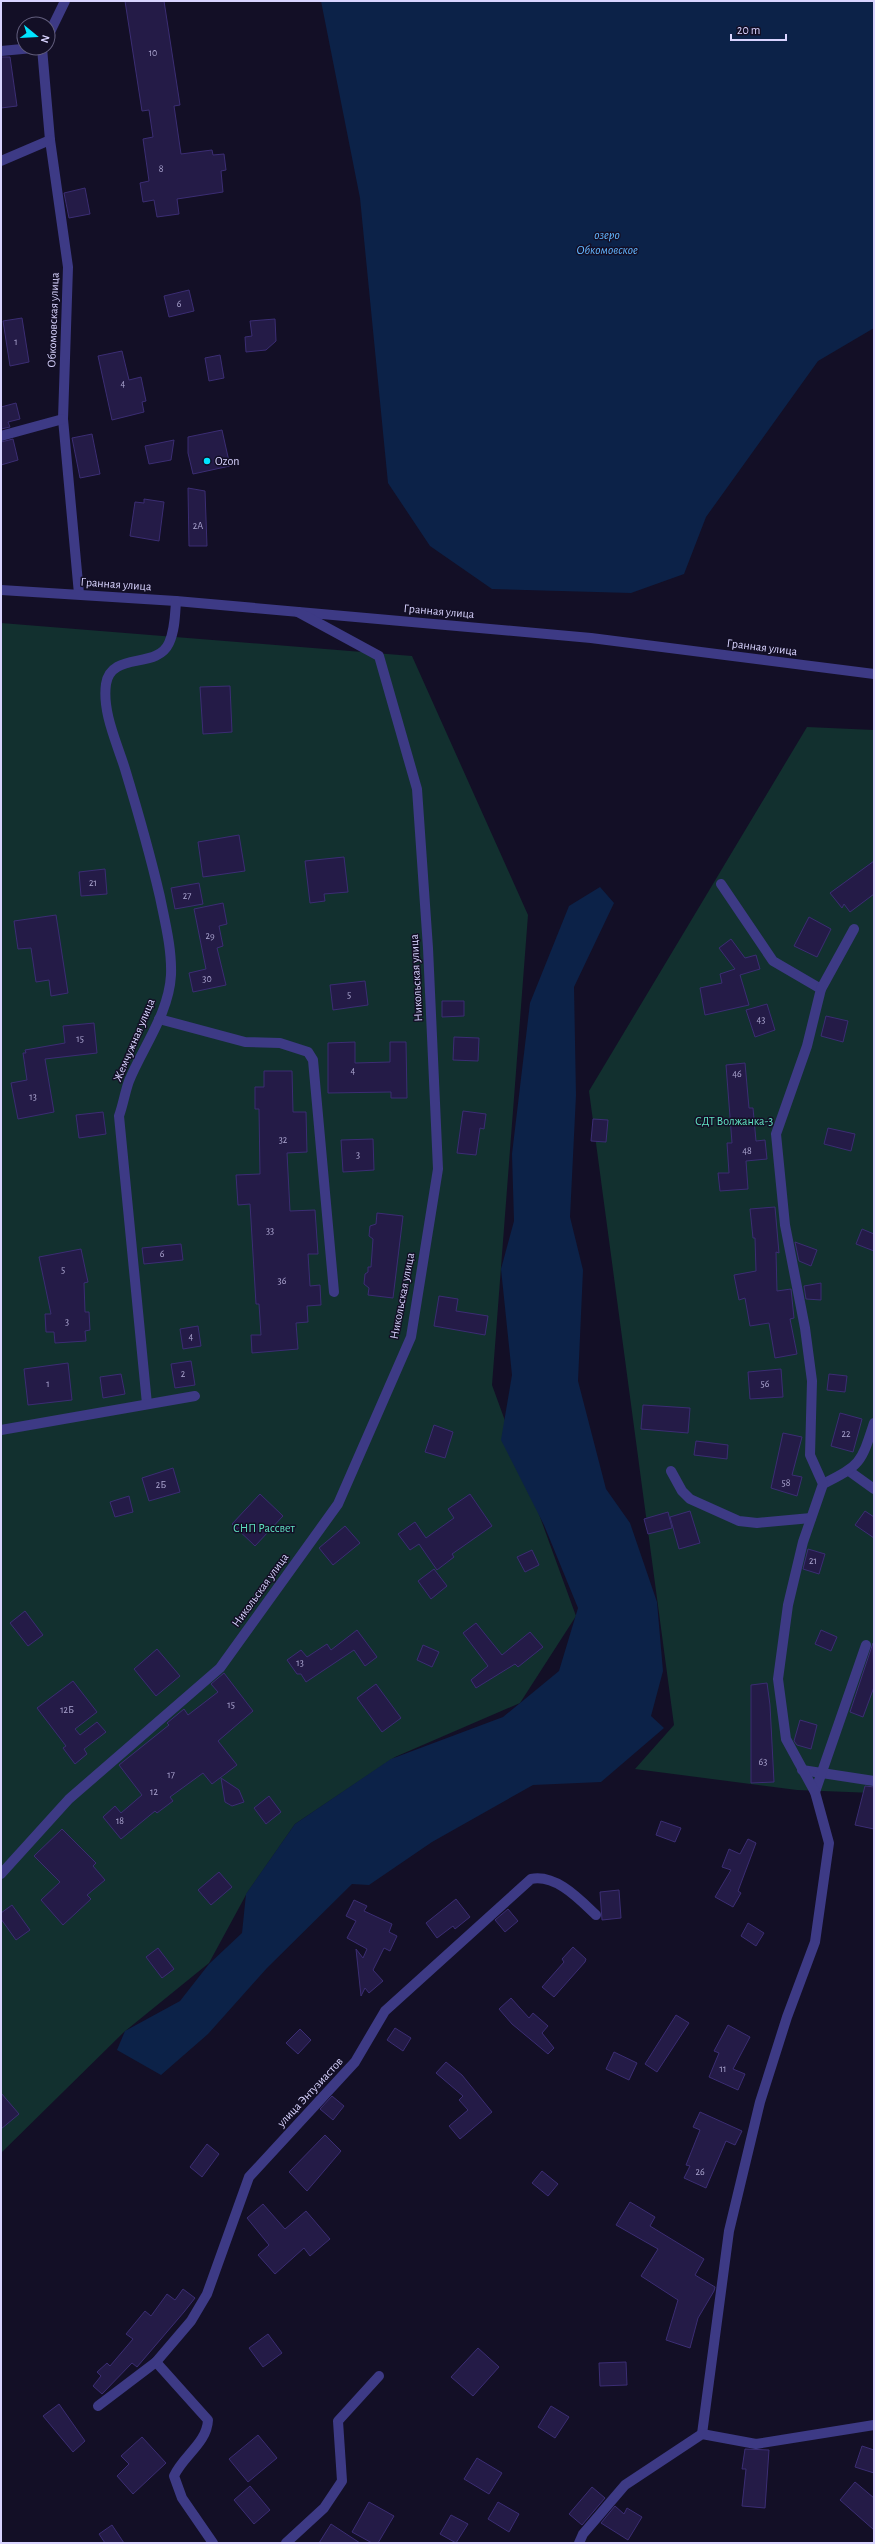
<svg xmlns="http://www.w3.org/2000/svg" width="875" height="2544" font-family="'Alegreya Sans',sans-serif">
<rect width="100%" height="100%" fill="#130f26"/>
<g fill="#12302f">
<polygon points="1,623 412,656 528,915 492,1385 576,1616 520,1703 395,1757 295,1824 247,1893 209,1963 124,2032 1,2153"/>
<polygon points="807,727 874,730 874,1793 797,1790 635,1769 674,1725 589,1091"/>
</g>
<g fill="#0c2248">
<polygon points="321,1 874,1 874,328 818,361 706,517 684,574 631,593 492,589 430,546 388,483 360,198"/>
<polygon points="600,887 614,903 574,987 576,1095 570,1217 583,1270 578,1381 606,1489 630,1523 657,1602 663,1671 651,1716 664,1728 601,1782 533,1785 432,1842 369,1885 352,1884 267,1968 208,2034 161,2075 117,2050 125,2031 180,2001 209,1964 242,1933 246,1894 295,1824 391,1759 503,1717 559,1671 578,1608 544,1525 501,1440 512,1375 501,1269 514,1221 512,1154 530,1003 569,906"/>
</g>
<g fill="#241b47" stroke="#3b2d73">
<polygon points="125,1 164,1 180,105 174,106 181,154 212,150 213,155 224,154 226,170 221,171 223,192 177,199 179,214 157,217 154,200 143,202 140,183 149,181 143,139 153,137 149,110 142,111"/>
<polygon points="1,57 10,57 17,106 1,108"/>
<polygon points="85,188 90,214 69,218 64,193"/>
<polygon points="189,290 194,311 169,317 164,296"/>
<polygon points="22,318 29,362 10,366 3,321"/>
<polygon points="275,319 276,341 266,350 246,352 245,337 252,336 250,321"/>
<polygon points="122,351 129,380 141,377 146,401 142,402 144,412 112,420 98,356"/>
<polygon points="220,355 224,378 209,381 205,358"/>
<polygon points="16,403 20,419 8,422 10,427 1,429 1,407"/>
<polygon points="222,430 230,466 193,474 188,453 188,437"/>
<polygon points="92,434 100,474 80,478 72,438"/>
<polygon points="13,439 18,460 1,465 1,442"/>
<polygon points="174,440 171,460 149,464 145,446"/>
<polygon points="188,488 205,491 207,546 189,546"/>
<polygon points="144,499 164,502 159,541 130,536 135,502 144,503"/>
<polygon points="230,686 232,732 203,734 200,687"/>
<polygon points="239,835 245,871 203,877 198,842"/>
<polygon points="344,857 348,892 324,894 325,901 310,903 305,861"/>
<polygon points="874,861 874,894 850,912 844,904 842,908 830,893"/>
<polygon points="105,869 107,894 81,896 79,872"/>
<polygon points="199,883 203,904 175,909 171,888"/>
<polygon points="223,903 227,924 219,926 223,946 217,948 226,985 193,992 189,973 206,969 194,909"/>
<polygon points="56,915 68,993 51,996 49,980 36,982 31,948 18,949 14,921"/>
<polygon points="809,917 831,929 817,957 794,946"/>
<polygon points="731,939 745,958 756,955 760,969 740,975 749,1005 705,1015 700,988 722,983 720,974 735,969 719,948"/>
<polygon points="365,981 368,1005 333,1010 330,985"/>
<polygon points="442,1001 464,1001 464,1016 442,1017"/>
<polygon points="767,1004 775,1030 755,1037 746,1010"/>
<polygon points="826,1016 848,1021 843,1042 821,1036"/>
<polygon points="94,1023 97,1053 45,1059 54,1112 18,1119 11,1083 27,1080 23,1053 26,1053 25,1050 65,1043 63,1026"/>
<polygon points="454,1037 479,1038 478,1061 453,1060"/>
<polygon points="355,1042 355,1063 390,1062 390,1042 406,1042 407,1098 391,1098 391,1092 328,1093 328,1043"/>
<polygon points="745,1063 749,1108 753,1108 756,1141 765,1140 767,1159 746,1161 748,1189 720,1191 718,1173 729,1173 727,1143 732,1143 726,1065"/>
<polygon points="264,1071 292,1071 293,1112 306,1112 307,1152 287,1153 290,1211 315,1210 318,1254 308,1254 310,1286 320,1285 321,1305 307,1306 308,1322 296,1323 298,1349 252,1353 251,1335 261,1335 259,1304 256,1304 250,1204 238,1205 236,1175 260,1174 259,1109 255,1109 255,1087 264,1087"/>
<polygon points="463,1111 486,1114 484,1129 480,1128 476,1155 457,1153"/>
<polygon points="103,1112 106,1134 79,1138 76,1115"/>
<polygon points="593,1119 608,1120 606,1142 591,1141"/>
<polygon points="828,1128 855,1134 851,1151 824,1144"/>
<polygon points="373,1139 374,1170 343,1172 341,1140"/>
<polygon points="775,1207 779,1253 776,1252 777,1291 791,1289 794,1318 790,1319 797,1354 775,1358 769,1323 750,1326 745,1298 739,1300 734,1275 756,1271 755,1238 753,1238 750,1209"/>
<polygon points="377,1213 403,1216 393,1298 368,1295 369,1288 364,1284 365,1274 368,1272 368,1267 371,1267 373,1239 369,1236 370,1226 376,1224"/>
<polygon points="862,1229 874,1234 874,1251 856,1244"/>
<polygon points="795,1242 817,1250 811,1266 799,1261"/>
<polygon points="181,1244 183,1260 144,1264 142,1248"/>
<polygon points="81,1249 88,1282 84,1283 85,1312 89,1312 90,1330 85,1331 86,1341 55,1343 54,1332 46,1332 45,1314 51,1314 39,1257"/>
<polygon points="821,1283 821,1300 806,1299 804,1286"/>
<polygon points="439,1296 458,1299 456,1311 488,1316 485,1335 434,1326"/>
<polygon points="198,1326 201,1346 183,1349 180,1329"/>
<polygon points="191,1361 195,1385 175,1388 171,1364"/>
<polygon points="68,1363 72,1400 28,1405 24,1369"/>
<polygon points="781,1369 783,1397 750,1399 748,1372"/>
<polygon points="121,1374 125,1394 103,1398 100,1377"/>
<polygon points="829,1374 847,1376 845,1392 827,1390"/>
<polygon points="643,1405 690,1408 688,1433 641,1429"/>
<polygon points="840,1413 862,1419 853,1452 831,1446"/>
<polygon points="434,1425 453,1432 445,1458 425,1452"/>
<polygon points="783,1433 802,1437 792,1475 802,1477 797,1496 771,1488"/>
<polygon points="696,1441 728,1445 727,1459 694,1455"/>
<polygon points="173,1468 180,1492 149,1501 142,1478"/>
<polygon points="260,1494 283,1516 255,1546 232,1524"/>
<polygon points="470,1494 492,1526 452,1554 454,1557 437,1570 419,1544 410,1550 398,1534 415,1522 426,1538 454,1518 448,1509"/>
<polygon points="129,1496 133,1512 115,1517 110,1502"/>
<polygon points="690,1511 700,1543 679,1549 670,1517"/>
<polygon points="865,1511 874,1517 874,1538 855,1525"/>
<polygon points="668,1512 672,1528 648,1534 644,1519"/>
<polygon points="345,1526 360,1543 333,1565 319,1548"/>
<polygon points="808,1549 825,1554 819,1574 803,1569"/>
<polygon points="532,1550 539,1565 525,1572 517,1557"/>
<polygon points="434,1569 447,1586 431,1599 418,1581"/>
<polygon points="25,1611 43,1635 28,1646 10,1623"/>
<polygon points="476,1623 502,1655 530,1632 543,1647 518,1667 515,1664 476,1688 471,1680 488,1666 463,1633"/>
<polygon points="357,1630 377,1657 365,1666 354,1650 306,1682 301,1674 297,1674 287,1660 301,1650 307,1657 327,1644 331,1650"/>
<polygon points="821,1630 837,1637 831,1651 815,1644"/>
<polygon points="873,1643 874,1687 863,1717 850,1712"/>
<polygon points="423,1645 439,1652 432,1667 417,1660"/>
<polygon points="157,1649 180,1676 156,1696 134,1669"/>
<polygon points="224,1673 253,1711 218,1741 237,1765 212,1784 203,1773 170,1797 173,1801 157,1813 155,1811 121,1839 103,1817 115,1806 121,1813 142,1795 119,1765 169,1725 167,1723 184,1709 188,1715 218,1692 211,1684"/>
<polygon points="73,1681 97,1712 75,1729 80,1735 97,1722 106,1732 84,1749 87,1754 75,1764 63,1748 66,1746 37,1708"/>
<polygon points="767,1683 770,1705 774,1782 751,1783 751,1685"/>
<polygon points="376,1684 401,1718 382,1732 357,1698"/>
<polygon points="800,1720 817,1725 811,1749 797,1745 794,1741"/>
<polygon points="221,1778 239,1790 244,1802 232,1806 225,1802"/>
<polygon points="865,1786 874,1787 874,1829 855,1825"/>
<polygon points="269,1796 281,1812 266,1824 254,1808"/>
<polygon points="661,1821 681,1828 675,1842 656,1835"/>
<polygon points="62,1829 96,1863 93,1866 105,1880 87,1895 91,1899 63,1925 41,1900 60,1882 34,1856"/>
<polygon points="748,1839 756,1843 738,1891 741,1893 733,1907 715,1897 731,1870 722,1867 729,1849 740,1854"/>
<polygon points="219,1872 232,1887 211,1905 198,1890"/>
<polygon points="619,1890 621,1918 602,1920 600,1892"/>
<polygon points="456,1899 470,1917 455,1929 453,1926 437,1938 426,1923"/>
<polygon points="354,1900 367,1906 364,1911 392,1924 389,1932 397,1936 390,1951 384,1948 373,1970 383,1981 369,1993 365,1988 361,1996 356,1949 363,1958 367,1949 347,1938 356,1921 346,1916"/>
<polygon points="12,1905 30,1930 16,1940 1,1919 1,1913"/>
<polygon points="508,1909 518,1921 505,1932 495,1920"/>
<polygon points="748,1923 764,1933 756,1946 741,1936"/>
<polygon points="573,1947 586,1959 585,1962 554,1997 542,1987 564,1962 562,1959"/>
<polygon points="158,1948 174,1969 162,1978 146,1957"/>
<polygon points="511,1998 529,2018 533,2013 548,2026 542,2033 554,2048 548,2054 512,2024 499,2009"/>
<polygon points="676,2015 689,2023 657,2072 645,2064"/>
<polygon points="728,2025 750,2037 733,2069 745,2074 738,2090 709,2077 719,2053 714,2051"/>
<polygon points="395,2028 411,2038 403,2051 387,2040"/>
<polygon points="300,2029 311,2040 298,2054 286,2043"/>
<polygon points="614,2052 637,2063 629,2080 606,2069"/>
<polygon points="446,2062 462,2075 492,2112 460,2139 449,2126 468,2110 459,2100 463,2096 436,2073"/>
<polygon points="1,2093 19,2114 1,2129"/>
<polygon points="332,2096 344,2106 333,2120 320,2109"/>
<polygon points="700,2112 742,2131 735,2145 726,2141 706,2188 684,2178 690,2166 686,2165 700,2130 693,2127"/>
<polygon points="325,2135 341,2151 307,2191 289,2172"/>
<polygon points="207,2144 219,2154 202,2177 190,2167"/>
<polygon points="542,2171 558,2184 548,2196 532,2183"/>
<polygon points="630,2202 655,2217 650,2226 704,2259 695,2275 715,2287 714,2291 698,2318 690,2348 666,2340 678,2300 641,2276 658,2249 616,2225"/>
<polygon points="263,2204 285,2229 306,2211 330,2239 310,2256 304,2248 275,2274 258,2255 269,2245 247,2218"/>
<polygon points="183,2289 195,2298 184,2312 137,2367 132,2363 102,2394 93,2386 101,2376 97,2372 107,2363 110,2366 133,2339 126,2334 145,2311 151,2316 167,2294 175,2300"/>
<polygon points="268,2334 282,2353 263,2367 249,2348"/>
<polygon points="478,2348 499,2367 473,2396 451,2377"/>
<polygon points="626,2362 627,2385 600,2386 599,2363"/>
<polygon points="59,2404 85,2441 73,2452 43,2416"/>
<polygon points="551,2406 569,2417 555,2438 538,2427"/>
<polygon points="258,2435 277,2458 248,2482 229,2459"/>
<polygon points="142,2437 166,2463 133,2494 117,2476 129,2464 121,2456"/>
<polygon points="862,2446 874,2450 874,2473 855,2467"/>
<polygon points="745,2449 769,2450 765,2508 742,2506 746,2469 742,2469"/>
<polygon points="477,2458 502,2473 489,2494 464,2479"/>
<polygon points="855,2482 874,2498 874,2530 840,2500"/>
<polygon points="250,2486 270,2510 254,2524 234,2500"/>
<polygon points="592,2487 605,2498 582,2525 569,2514"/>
<polygon points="369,2502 394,2516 378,2543 372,2543 352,2532"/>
<polygon points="498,2502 519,2514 509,2532 488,2519"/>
<polygon points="615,2506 624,2514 627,2508 642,2517 628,2540 601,2523"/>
<polygon points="451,2515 468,2524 456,2543 440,2534"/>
<polygon points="331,2524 360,2543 319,2543"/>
<polygon points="112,2525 124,2543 105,2543 99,2534"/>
</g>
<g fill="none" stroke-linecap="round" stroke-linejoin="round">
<g stroke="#3d3a85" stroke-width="10">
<polyline points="48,36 65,1"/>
<polyline points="42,48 50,140 68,267 63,419 79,594"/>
<polyline points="1,51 33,48"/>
<polyline points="1,161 50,140"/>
<polyline points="1,436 63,419"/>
<polyline points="1,590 176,601 591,638 874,674"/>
<polyline points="721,884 773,961 821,989"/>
<polyline points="159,1019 245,1042 280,1043 308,1052 313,1060 334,1292"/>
<path d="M147,1404L119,1116C123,1105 125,1092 129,1081C143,1047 169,1013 171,975C172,949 165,922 160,897C150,854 138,812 125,769C117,743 102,712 106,684C111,651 157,670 169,643C175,630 175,615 176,601"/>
<polyline points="1,1430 195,1396"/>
<polyline points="671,1471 682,1491 690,1499 739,1521 757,1523 811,1518"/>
<polyline points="849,1471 874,1489"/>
<path d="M823,1484C861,1465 861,1463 874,1423"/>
<polyline points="802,1770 874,1781"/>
<polyline points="815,1792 866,1645"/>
<polyline points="1,1874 69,1799 220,1668 338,1504 411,1337 438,1169 428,948 417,789 379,656 298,612"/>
<path d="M156,2362L208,2420C207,2443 183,2456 174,2476L182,2498L213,2543"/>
<path d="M98,2406L156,2362L191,2321L207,2294L249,2177L355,2062L385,2011L531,1879C556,1874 579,1899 596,1915"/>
<polyline points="702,2434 729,2231 760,2102 787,2017 815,1942 829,1843 815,1792 786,1739 778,1679 788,1605 803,1542 823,1484 810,1455 812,1381 805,1328 785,1225 776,1134 807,1046 821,989 854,929"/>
<polyline points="286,2543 324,2508 342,2481 338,2421 379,2376"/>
<polyline points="579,2543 583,2534 625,2485 702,2434 756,2444 874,2425"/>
</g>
</g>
<circle fill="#00e5ff" stroke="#130f26" stroke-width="1.5" cx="207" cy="461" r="4"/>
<g text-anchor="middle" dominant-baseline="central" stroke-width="3" stroke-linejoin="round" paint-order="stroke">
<g font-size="10" fill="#aca6d1">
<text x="153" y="53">10</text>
<text x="161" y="169">8</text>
<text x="179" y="304">6</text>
<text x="16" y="342">1</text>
<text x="123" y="384">4</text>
<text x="198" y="526">2А</text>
<text x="93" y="883">21</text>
<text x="187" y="896">27</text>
<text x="210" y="936">29</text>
<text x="207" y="979">30</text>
<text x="349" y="995">5</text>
<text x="761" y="1020">43</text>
<text x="80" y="1039">15</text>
<text x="353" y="1071">4</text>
<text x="737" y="1074">46</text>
<text x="33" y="1097">13</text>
<text x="283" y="1140">32</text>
<text x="747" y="1151">48</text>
<text x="358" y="1155">3</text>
<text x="270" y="1231">33</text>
<text x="162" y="1254">6</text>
<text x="63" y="1270">5</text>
<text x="282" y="1281">36</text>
<text x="67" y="1322">3</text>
<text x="191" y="1337">4</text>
<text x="183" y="1374">2</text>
<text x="48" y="1384">1</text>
<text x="765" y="1384">56</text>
<text x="846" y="1434">22</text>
<text x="786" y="1483">58</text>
<text x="161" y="1485">2Б</text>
<text x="813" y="1561">21</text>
<text x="300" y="1663">13</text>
<text x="231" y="1705">15</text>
<text x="67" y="1710">12Б</text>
<text x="763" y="1762">63</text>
<text x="171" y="1775">17</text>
<text x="154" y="1792">12</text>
<text x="120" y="1821">18</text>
<text x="723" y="2069">11</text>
<text x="700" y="2172">26</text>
</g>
<g font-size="12" fill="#d9d4ff" stroke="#130f26">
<text transform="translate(53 320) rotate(-88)">Обкомовская улица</text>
<text transform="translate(116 584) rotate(4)">Гранная улица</text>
<text transform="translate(439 611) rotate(5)">Гранная улица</text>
<text transform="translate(762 647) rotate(7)">Гранная улица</text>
<text transform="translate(416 978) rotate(-93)">Никольская улица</text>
<text transform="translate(134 1040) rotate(-67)">Жемчужная улица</text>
<text transform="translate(402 1296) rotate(-79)">Никольская улица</text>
<text transform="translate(260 1590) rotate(-54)">Никольская улица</text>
<text transform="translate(310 2092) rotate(-47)">улица Энтузиастов</text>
</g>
<g font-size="12" fill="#d9d4ff" stroke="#130f26" text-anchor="start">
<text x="215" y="461">Ozon</text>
</g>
<g font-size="12" fill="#5fe0c0" stroke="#130f26">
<text x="734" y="1121">СДТ Волжанка-3</text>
<text x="264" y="1528">СНП Рассвет</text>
</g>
<g font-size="13" font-style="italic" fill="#62b6ff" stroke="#130f26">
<text x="607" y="235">озеро<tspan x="607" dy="15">Обкомовское</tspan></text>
</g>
</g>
<rect width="875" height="2544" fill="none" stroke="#d9d4ff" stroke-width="4"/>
<g transform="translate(36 36) rotate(108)"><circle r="19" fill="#130f26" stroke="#625e7d"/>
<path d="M0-3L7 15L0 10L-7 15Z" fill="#00e5ff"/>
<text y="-6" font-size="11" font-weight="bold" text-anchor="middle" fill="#d9d4ff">N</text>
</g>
<path d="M731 34v6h55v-6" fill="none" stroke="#d9d4ff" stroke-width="2"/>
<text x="737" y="34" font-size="12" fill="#d9d4ff" stroke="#130f26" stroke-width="3" paint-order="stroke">20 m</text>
</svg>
